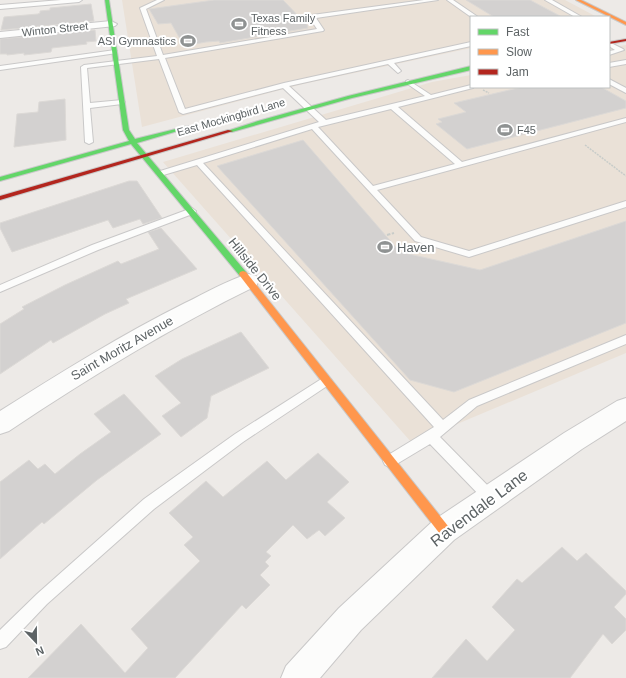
<svg xmlns="http://www.w3.org/2000/svg" width="626" height="678" font-family="Helvetica,sans-serif">
<rect width="100%" height="100%" fill="#edeae7"/>
<g fill="#eae1d7">
<polygon points="122,0 565,0 597,17 471,17 471,48 303,84 142,127"/>
<polygon points="626,45 626,353 412,443 163,162 432,82 471,75 471,87 609,87 609,48"/>
</g>
<g fill="#d3d1d0" stroke="#dcd9d6">
<polygon points="214,0 283,0 308,26 307,26 308,28 220,43 219,41 206,42 184,46 171,23 158,24 149,9"/>
<polygon points="466,0 530,0 562,17 494,17"/>
<polygon points="91,4 94,21 1,30 4,17 38,14 40,13 40,11 50,10 50,8"/>
<polygon points="95,30 96,41 86,42 87,44 52,48 51,52 24,55 24,53 7,55 7,54 0,54 0,39"/>
<polygon points="522,87 601,87 626,101 626,108 467,149 436,124 442,122 438,119 466,112 454,103"/>
<polygon points="65,99 66,140 14,147 17,114 38,112 39,102"/>
<polygon points="303,140 400,252 480,270 626,221 626,323 454,392 410,380 217,166"/>
<polygon points="129,181 137,181 162,218 143,224 140,219 113,228 108,220 12,252 0,228 0,223"/>
<polygon points="161,228 197,269 126,299 129,303 105,314 53,343 51,340 0,374 0,324 24,309 22,307 65,285 118,261 121,264 159,249 148,232"/>
<polygon points="241,332 269,368 211,396 207,418 181,437 162,416 181,403 155,376 182,359"/>
<polygon points="124,394 161,434 97,480 44,524 42,522 0,559 0,482 29,460 38,469 45,464 55,474 80,454 111,432 94,414"/>
<polygon points="318,453 349,482 327,502 345,518 325,536 319,530 307,539 293,525 266,552 271,556 265,562 269,566 260,575 270,585 246,609 242,605 175,678 28,678 81,624 125,673 148,648 131,629 200,561 184,545 193,537 169,513 206,481 223,497 267,461 286,480"/>
<polygon points="562,547 577,561 586,553 626,591 626,594 614,607 626,619 626,630 612,644 603,634 570,678 432,678 466,639 487,661 515,630 492,607 517,579 522,583"/>
</g>
<g fill="none" stroke-linecap="round" stroke-linejoin="round">
<g stroke="#c9c8c8" stroke-width="2">
<g id="lane">
<polygon points="61,0 82,0 79,2 0,9 0,5"/>
<path d="M157,0H164L146,9L163,55L317,29L309,17L312,15L424,0H438L316,18L324,30L323,31L165,58L185,109L284,83L471,42V46L394,63L401,71L398,73L388,64L289,86L326,120L425,96L406,83V81L408,80L431,95L471,85V87H474L473,88L398,107L462,162L626,118V122L377,190L421,237L469,251L626,201V207L469,257L415,241L312,129L203,163L443,420L469,400L626,335V344L477,406L440,437L495,493L497,497L495,501L490,503L485,501L430,444L395,465L390,467L385,465L383,461L385,457L434,427L197,165L160,176L156,174L157,172L319,122L283,88L183,114L179,112L159,59L87,68L90,103L122,100L125,102L122,104L90,108L93,142L89,144L85,142L81,67L84,65L157,56L140,8ZM391,109L455,164L373,186L318,127Z"/>
<polygon points="447,0 453,0 478,17 471,17"/>
<polygon points="545,0 552,0 582,17 575,17"/>
<polygon points="609,42 623,49 624,50 609,55 609,51 615,50 609,46"/>
<polygon points="115,50 117,51 117,53 0,70 0,66"/>
<polygon points="626,60 626,64 609,67 609,63"/>
<polygon points="609,79 626,88 626,93 609,84"/>
<polygon points="192,208 196,211 195,213 98,250 0,292 0,285 92,245"/>
<polygon points="326,376 330,378 332,381 330,384 243,442 154,509 47,604 6,647 0,649 0,630 37,594 144,499 235,434"/>
</g>
</g>
<g stroke="#c9c8c8" stroke-width="2">
<g id="street">
<polygon points="111,21 117,24 115,26 0,38 0,32"/>
<path d="M249,274L256,276L259,281L256,286C170,328 88,378 9,431L0,434V411C60,373 121,335 185,303C206,293 227,280 249,274Z"/>
<polygon points="626,398 626,421 582,449 454,540 361,630 320,678 281,678 286,666 339,608 434,520 564,433 617,401"/>
</g>
</g>
<g stroke="#c9c9c9" stroke-width="2">
<g id="fast">
<polygon points="105,0 109,0 129,130 135,139 188,126 188,128 137,143 246,272 247,274 246,276 240,276 131,144 0,181 0,177 129,141 123,130"/>
<polygon points="471,66 471,70 352,98 232,132 227,131 258,121 348,96"/>
</g>
</g>
<g stroke="#c9c9c9" stroke-width="2">
<g id="slow">
<polygon points="576,0 581,0 626,22 626,25"/>
<polygon points="243,271 246,272 448,526 450,530 448,534 444,536 440,534 240,276 239,274 240,272"/>
</g>
</g>
<g stroke="#c9c9c9" stroke-width="2">
<g id="jam">
<polygon points="626,39 626,41 609,44 609,42"/>
<polygon points="228,130 233,131 0,200 0,196"/>
</g>
</g>
<g stroke="#c8ccc9" stroke-width="1.5" stroke-dasharray="2 1" stroke-linecap="butt">
<polyline points="483,90 489,93"/>
<polyline points="585,145 626,176"/>
</g>
<polyline stroke="#c8ccc9" stroke-width="2" stroke-dasharray="3.5 1.5" stroke-linecap="butt" points="387,235 394,233"/>
<use href="#lane" fill="#fcfcfb" fill-rule="evenodd"/>
<use href="#street" fill="#fcfcfb" fill-rule="evenodd"/>
<use href="#fast" fill="#63d668" fill-rule="evenodd"/>
<use href="#slow" fill="#ff974d" fill-rule="evenodd"/>
<use href="#jam" fill="#b3261e" fill-rule="evenodd"/>
</g>
<defs>
<g id="stadium-bare" transform="scale(1.2)"><path d="M0-5a6.5 5 0 1 0 0 10a6.5 5 0 1 0 0-10ZM-3.5-1.8h7v3.6h-7Z" fill="#8f9292" stroke="#fff" stroke-width="2.5" paint-order="stroke"/></g>
</defs>
<g fill-rule="evenodd">
<use href="#stadium-bare" x="239" y="24"/>
<use href="#stadium-bare" x="188" y="41"/>
<use href="#stadium-bare" x="505" y="130"/>
<use href="#stadium-bare" x="385" y="247"/>
</g>
<g text-anchor="middle" dominant-baseline="central" stroke-width="4" stroke-linejoin="round" paint-order="stroke">
<g font-size="11" fill="#5d6365" stroke="#fff" text-anchor="start">
<text x="251" y="18">Texas Family<tspan x="251" dy="13">Fitness</tspan></text>
<text x="176" y="41" text-anchor="end">ASI Gymnastics</text>
<text x="517" y="130">F45</text>
</g>
<g font-size="11" fill="#5d6365" stroke="#fff">
<text transform="translate(55 29) rotate(-6)">Winton Street</text>
<text transform="translate(231 117) rotate(-16)">East Mockingbird Lane</text>
</g>
<g font-size="13" fill="#5d6365" stroke="#fff" text-anchor="start">
<text x="397" y="247">Haven</text>
</g>
<g font-size="13" fill="#5d6365" stroke="#fff">
<text transform="translate(255 269) rotate(51)">Hillside Drive</text>
<text transform="translate(122 348) rotate(-30)">Saint Moritz Avenue</text>
</g>
<g font-size="16" fill="#5d6365" stroke="#fff">
<text transform="translate(479 508) rotate(-37)">Ravendale Lane</text>
</g>
</g>
<rect x="470" y="16" width="140" height="72" fill="#ffffff" stroke="#bec1c1"/>
<rect x="478" y="29" width="20" height="6" fill="#63d668" stroke="#bec1c1"/>
<text x="506" y="36" font-size="12" fill="#5d6365">Fast</text>
<rect x="478" y="49" width="20" height="6" fill="#ff974d" stroke="#bec1c1"/>
<text x="506" y="56" font-size="12" fill="#5d6365">Slow</text>
<rect x="478" y="69" width="20" height="6" fill="#b3261e" stroke="#bec1c1"/>
<text x="506" y="76" font-size="12" fill="#5d6365">Jam</text>
<g transform="translate(36 642) rotate(158)" stroke="#ffffff" stroke-width="3" paint-order="stroke">
<path d="M0-3L7 15L0 10L-7 15Z" fill="#5d6365"/>
<text y="-6" font-size="11" font-weight="bold" text-anchor="middle" fill="#5d6365">N</text>
</g>
</svg>
